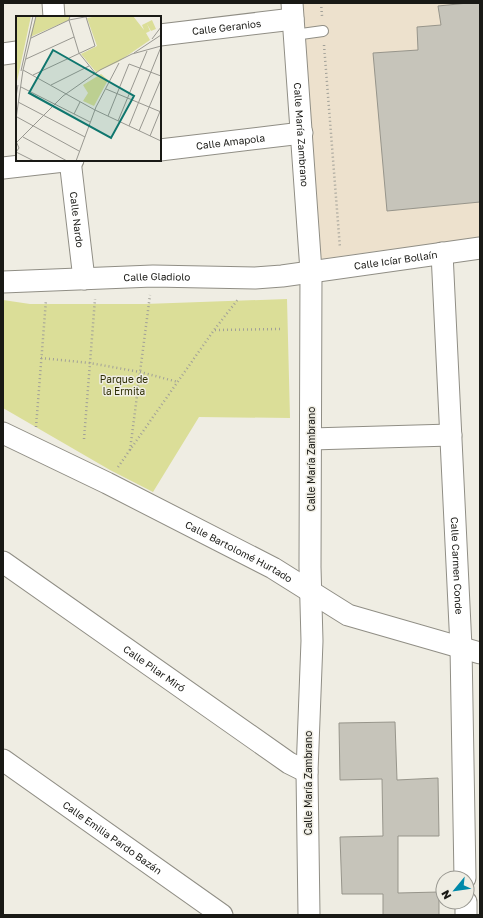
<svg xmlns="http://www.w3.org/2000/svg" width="483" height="918" font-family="'Golos Text',sans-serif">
<rect width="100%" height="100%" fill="#efede3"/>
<polygon fill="#ede1cd" points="303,3 480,3 480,237 320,259"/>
<polygon fill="#dbde98" points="287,299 290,418 199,417 153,492 110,470 3,408 3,300 30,304 145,304"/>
<g fill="#c6c4ba" stroke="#97958b">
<polygon points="468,3 480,3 480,202 387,211 373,53 418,50 417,27 441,25 438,6"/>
<polygon points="395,722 397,780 438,778 439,836 398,836 398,893 439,892 439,915 383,915 383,894 342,894 340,837 383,836 382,779 340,780 339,723"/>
</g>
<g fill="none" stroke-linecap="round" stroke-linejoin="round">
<g stroke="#908e85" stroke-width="12">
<polyline id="lane" points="294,35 323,31"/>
</g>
<g stroke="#908e85" stroke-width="23">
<g id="street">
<polyline points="53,3 54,17"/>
<path id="s1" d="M292,3L311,271L310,567L312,641L307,772L309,915"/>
<path id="s2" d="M160,35L293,19"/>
<polyline points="3,54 17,52"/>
<path id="s3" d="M160,150L302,133"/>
<path id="s4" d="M70,160L84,279"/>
<polyline points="3,168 73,160"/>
<path id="s5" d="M442,253L461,647L465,878"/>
<path id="s6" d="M3,282L153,276L255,278L282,276L480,248"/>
<path id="s7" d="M3,433L107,483L273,568L348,615L480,653"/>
<polyline points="311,439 451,435"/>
<path id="s8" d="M3,562L289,763L307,772"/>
<path id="s9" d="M3,760L222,915"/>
<polyline points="466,902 466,915"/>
</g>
</g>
<g stroke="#a1a098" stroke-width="2.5" stroke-dasharray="1 3" stroke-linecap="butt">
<polyline points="321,3 322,16"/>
<polyline points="324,45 340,248"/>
<polyline points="215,330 280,329"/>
<polyline points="41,358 90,363 140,372 178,382"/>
<polyline points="36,427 46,300"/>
<polyline points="84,439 95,299"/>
<polyline points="130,450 150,295"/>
<polyline points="118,467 214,330 239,298"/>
</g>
<use href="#lane" stroke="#fff" stroke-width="10"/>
<use href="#street" stroke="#fff" stroke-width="21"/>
</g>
<g text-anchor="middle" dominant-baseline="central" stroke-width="3" stroke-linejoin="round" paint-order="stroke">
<g font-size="10" fill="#191915" stroke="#efede3">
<text stroke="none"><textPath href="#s2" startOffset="67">Calle Geranios</textPath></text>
<text stroke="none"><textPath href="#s1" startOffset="132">Calle María Zambrano</textPath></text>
<text stroke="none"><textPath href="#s3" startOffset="71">Calle Amapola</textPath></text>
<text stroke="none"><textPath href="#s4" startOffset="60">Calle Nardo</textPath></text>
<text stroke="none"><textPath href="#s6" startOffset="394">Calle Icíar Bollaín</textPath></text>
<text stroke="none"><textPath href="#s6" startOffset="154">Calle Gladiolo</textPath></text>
<text transform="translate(311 459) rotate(-90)">Calle María Zambrano</text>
<text stroke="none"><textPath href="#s7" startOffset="264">Calle Bartolomé Hurtado</textPath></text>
<text stroke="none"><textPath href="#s5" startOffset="313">Calle Carmen Conde</textPath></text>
<text stroke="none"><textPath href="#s8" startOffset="185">Calle Pilar Miró</textPath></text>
<text transform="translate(308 783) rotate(-90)">Calle María Zambrano</text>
<text stroke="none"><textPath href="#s9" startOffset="134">Calle Emilia Pardo Bazán</textPath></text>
</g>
<g font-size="10" fill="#303006" stroke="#efede3">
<text x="124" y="379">Parque de<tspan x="124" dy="12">la Ermita</tspan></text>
</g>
</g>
<g transform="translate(16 16)">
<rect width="145" height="145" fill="#efede3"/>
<path d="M0,0H15L0,70ZM20,0H54L53,4L14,21ZM81,0H117L128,14L126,9L136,4L140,13L135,15L131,8L134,15L130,17L134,24L102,46L80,56L65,38L81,30L71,2ZM85,58L92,64L78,90L67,85L72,77L67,69Z" fill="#dbde98"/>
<path fill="none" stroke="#999891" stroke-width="1" d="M54,0L53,4L63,37L80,58M15,22L53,4L74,0M136,23L145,11M118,37L145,19M10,43L58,21M7,54L79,94L145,125M5,55L17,0M17,59L79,30L70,1M35,69L73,50M5,71L74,106M90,73L145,96M0,81L2,69M2,86L69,121M58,98L64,86M92,100L113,48L145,60M1,101L63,135M0,103L7,54L20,0M102,105L131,35M113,110L145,31M123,115L145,63M134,120L145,93M7,121L51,145M0,125L3,132L0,136M1,126L47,80L84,54L116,38L145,30M0,136L18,145M60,145L80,91L103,47"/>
<path fill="#0f766e" fill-opacity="0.15" stroke="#0f766e" stroke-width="2" d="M37,34L118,80L95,122L13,77Z"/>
<rect width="145" height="145" fill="none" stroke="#191915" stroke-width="2"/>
</g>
<rect width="483" height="918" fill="none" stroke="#191915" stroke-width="8"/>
<g transform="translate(455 890) rotate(241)"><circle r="19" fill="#efede3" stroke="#999891"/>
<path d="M0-3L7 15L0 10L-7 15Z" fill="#0089a9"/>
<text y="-6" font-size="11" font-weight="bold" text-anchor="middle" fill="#191915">N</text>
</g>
</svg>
